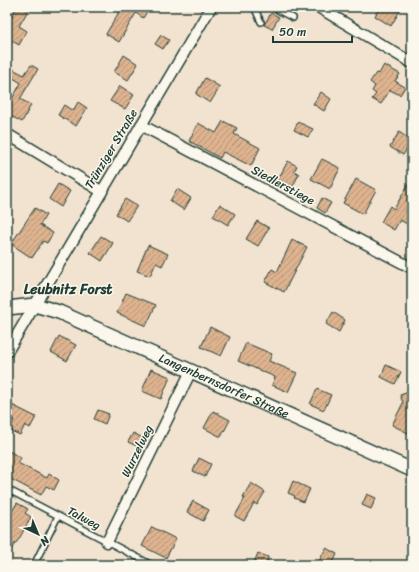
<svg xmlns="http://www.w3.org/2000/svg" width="419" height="572" font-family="Sriracha,sans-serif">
<defs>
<pattern id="building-hatch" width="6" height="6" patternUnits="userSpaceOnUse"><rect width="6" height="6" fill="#deb38f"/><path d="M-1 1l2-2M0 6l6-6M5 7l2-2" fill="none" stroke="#b39376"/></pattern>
</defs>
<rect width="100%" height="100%" fill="#f2e3d0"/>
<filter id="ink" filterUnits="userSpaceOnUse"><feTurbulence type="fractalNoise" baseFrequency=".025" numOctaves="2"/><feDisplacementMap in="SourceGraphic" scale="8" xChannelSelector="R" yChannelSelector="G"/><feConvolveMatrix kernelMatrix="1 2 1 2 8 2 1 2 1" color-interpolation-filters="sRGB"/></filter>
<g filter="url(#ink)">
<g fill="url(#building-hatch)" stroke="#1f3d34">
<polygon points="17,7 30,7 19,26 27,31 19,45 7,38 7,24"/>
<polygon points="122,7 150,7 143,18 136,13 119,42 106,34"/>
<polygon points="380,7 402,7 391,26 375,16"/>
<polygon points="271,13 279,17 272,29 264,25"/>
<polygon points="161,35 169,40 163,49 155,44"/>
<polygon points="124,55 138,64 128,80 114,72"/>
<polygon points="31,65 38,69 20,99 31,105 22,122 7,114 7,108 21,83 7,74 11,68 24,75"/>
<polygon points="384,65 400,74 395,81 405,87 400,95 390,90 381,104 372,99 376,94 372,91 375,86 370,82 376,73 379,74"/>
<polygon points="205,78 220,87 210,103 196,94"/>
<polygon points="120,86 134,95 125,109 110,101"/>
<polygon points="321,92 331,99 324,111 313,104"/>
<polygon points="78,102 87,108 76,126 58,115 64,105 73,111"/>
<polygon points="223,121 237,128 234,134 260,148 251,166 223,152 220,158 189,141 198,123 216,133"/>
<polygon points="298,122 313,129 308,137 294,130"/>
<polygon points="399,132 412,141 403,155 390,147"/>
<polygon points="322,159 340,168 330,189 311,179"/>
<polygon points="288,161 297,166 294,171 299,174 291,190 276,183"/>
<polygon points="412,178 412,201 406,211 412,214 412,216 407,224 400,220 394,230 381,222 390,206 394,209"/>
<polygon points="356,179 376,190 363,214 343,203"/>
<polygon points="58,184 70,191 61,207 49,199"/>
<polygon points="177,189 191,198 184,210 170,201"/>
<polygon points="322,198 331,203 325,213 317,208"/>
<polygon points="125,199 137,206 127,221 116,214"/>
<polygon points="220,204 235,214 228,225 213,216"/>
<polygon points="35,208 46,215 40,225 53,233 47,243 43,241 32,258 11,244"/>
<polygon points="257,221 269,228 258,246 246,239"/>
<polygon points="101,236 113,243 102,261 90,253"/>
<polygon points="292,240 307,247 284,292 265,282 272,269 277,272"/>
<polygon points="148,245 168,254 162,266 156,263 150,276 137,271"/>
<polygon points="126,293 156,305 146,326 117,313"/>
<polygon points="333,312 345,320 339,332 326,324"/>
<polygon points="210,327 230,337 221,356 201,347"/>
<polygon points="59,336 76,345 67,361 51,352"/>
<polygon points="246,343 272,354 269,361 297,373 288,392 272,385 275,377 238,361"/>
<polygon points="386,365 401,372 395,384 381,377"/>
<polygon points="151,369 170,377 161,399 142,391"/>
<polygon points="317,389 331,395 324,410 310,404"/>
<polygon points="412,391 412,435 392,425 403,403 400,395"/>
<polygon points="12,405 36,417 30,428 25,425 20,435 9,430 14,420 7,416 7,414"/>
<polygon points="98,410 109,414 105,424 94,419"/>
<polygon points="213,411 230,420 221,437 204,428"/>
<polygon points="133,433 145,439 141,448 128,442"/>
<polygon points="7,450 21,458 18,463 47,478 49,474 59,480 54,490 46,486 41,495 7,477"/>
<polygon points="199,458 211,464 205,477 193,471"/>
<polygon points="293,481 310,489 304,502 294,498 295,496 288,493"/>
<polygon points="251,483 265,492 257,505 254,503 244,521 235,516 245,498 243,497"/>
<polygon points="367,494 376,498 371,509 362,505"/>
<polygon points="193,501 209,510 203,521 187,512"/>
<polygon points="17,503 28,509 25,513 31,517 19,539 7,554 7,520"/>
<polygon points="152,527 176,539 166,558 142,546"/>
<polygon points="326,548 337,554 332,565 317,565"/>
<polygon points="258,553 268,557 267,565 253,565"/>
</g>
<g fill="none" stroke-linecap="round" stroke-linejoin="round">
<g stroke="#1f3d34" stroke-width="8">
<g id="service">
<polyline points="254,7 261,22"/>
<polyline points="272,7 293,18"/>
<polyline points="7,489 152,565"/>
<polyline points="34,565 58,516"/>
</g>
</g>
<g stroke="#1f3d34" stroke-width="13">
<g id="minor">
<polyline points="318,7 412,63"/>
<polyline points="141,125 412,268"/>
<polyline points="7,134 101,191"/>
<polyline points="7,352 211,7"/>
<polyline points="107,542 191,371"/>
</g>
</g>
<g stroke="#1f3d34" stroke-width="16">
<g id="tertiary">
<path id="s1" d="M7,308L35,305L59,312L412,470"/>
</g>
</g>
<use href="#service" stroke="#fbf7ec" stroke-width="5"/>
<use href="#minor" stroke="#fbf7ec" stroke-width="10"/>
<use href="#tertiary" stroke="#fbf7ec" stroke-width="13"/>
</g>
</g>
<g text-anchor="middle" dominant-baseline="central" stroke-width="3" stroke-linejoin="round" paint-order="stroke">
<g font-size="12" fill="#1f3d34" stroke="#fbf7ec">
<text transform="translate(111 149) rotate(-59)">Trünziger Straße</text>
<text transform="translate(283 185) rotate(28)">Siedlerstiege</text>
<text stroke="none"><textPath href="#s1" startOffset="234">Langenbernsdorfer Straße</textPath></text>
<text transform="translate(137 451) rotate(-64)">Wurzelweg</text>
<text transform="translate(84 518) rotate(28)">Talweg</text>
</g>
<g font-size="14" font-weight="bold" fill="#1f3d34" stroke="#fbf7ec">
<text x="68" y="289">Leubnitz Forst</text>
</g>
</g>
<rect width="419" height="572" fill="none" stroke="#fbf7ec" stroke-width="24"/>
<rect x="12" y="12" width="395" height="548" fill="none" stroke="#1f3d34" stroke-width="1.5" filter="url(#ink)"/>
<g transform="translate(38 534) rotate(136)" stroke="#fbf7ec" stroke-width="3" paint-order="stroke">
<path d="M0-3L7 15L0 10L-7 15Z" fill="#1f3d34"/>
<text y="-6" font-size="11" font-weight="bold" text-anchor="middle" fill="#1f3d34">N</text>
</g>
<path d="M273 36v6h79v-6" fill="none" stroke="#1f3d34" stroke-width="2"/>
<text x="279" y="36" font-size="12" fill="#1f3d34" stroke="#fbf7ec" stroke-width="3" paint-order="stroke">50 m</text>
</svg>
